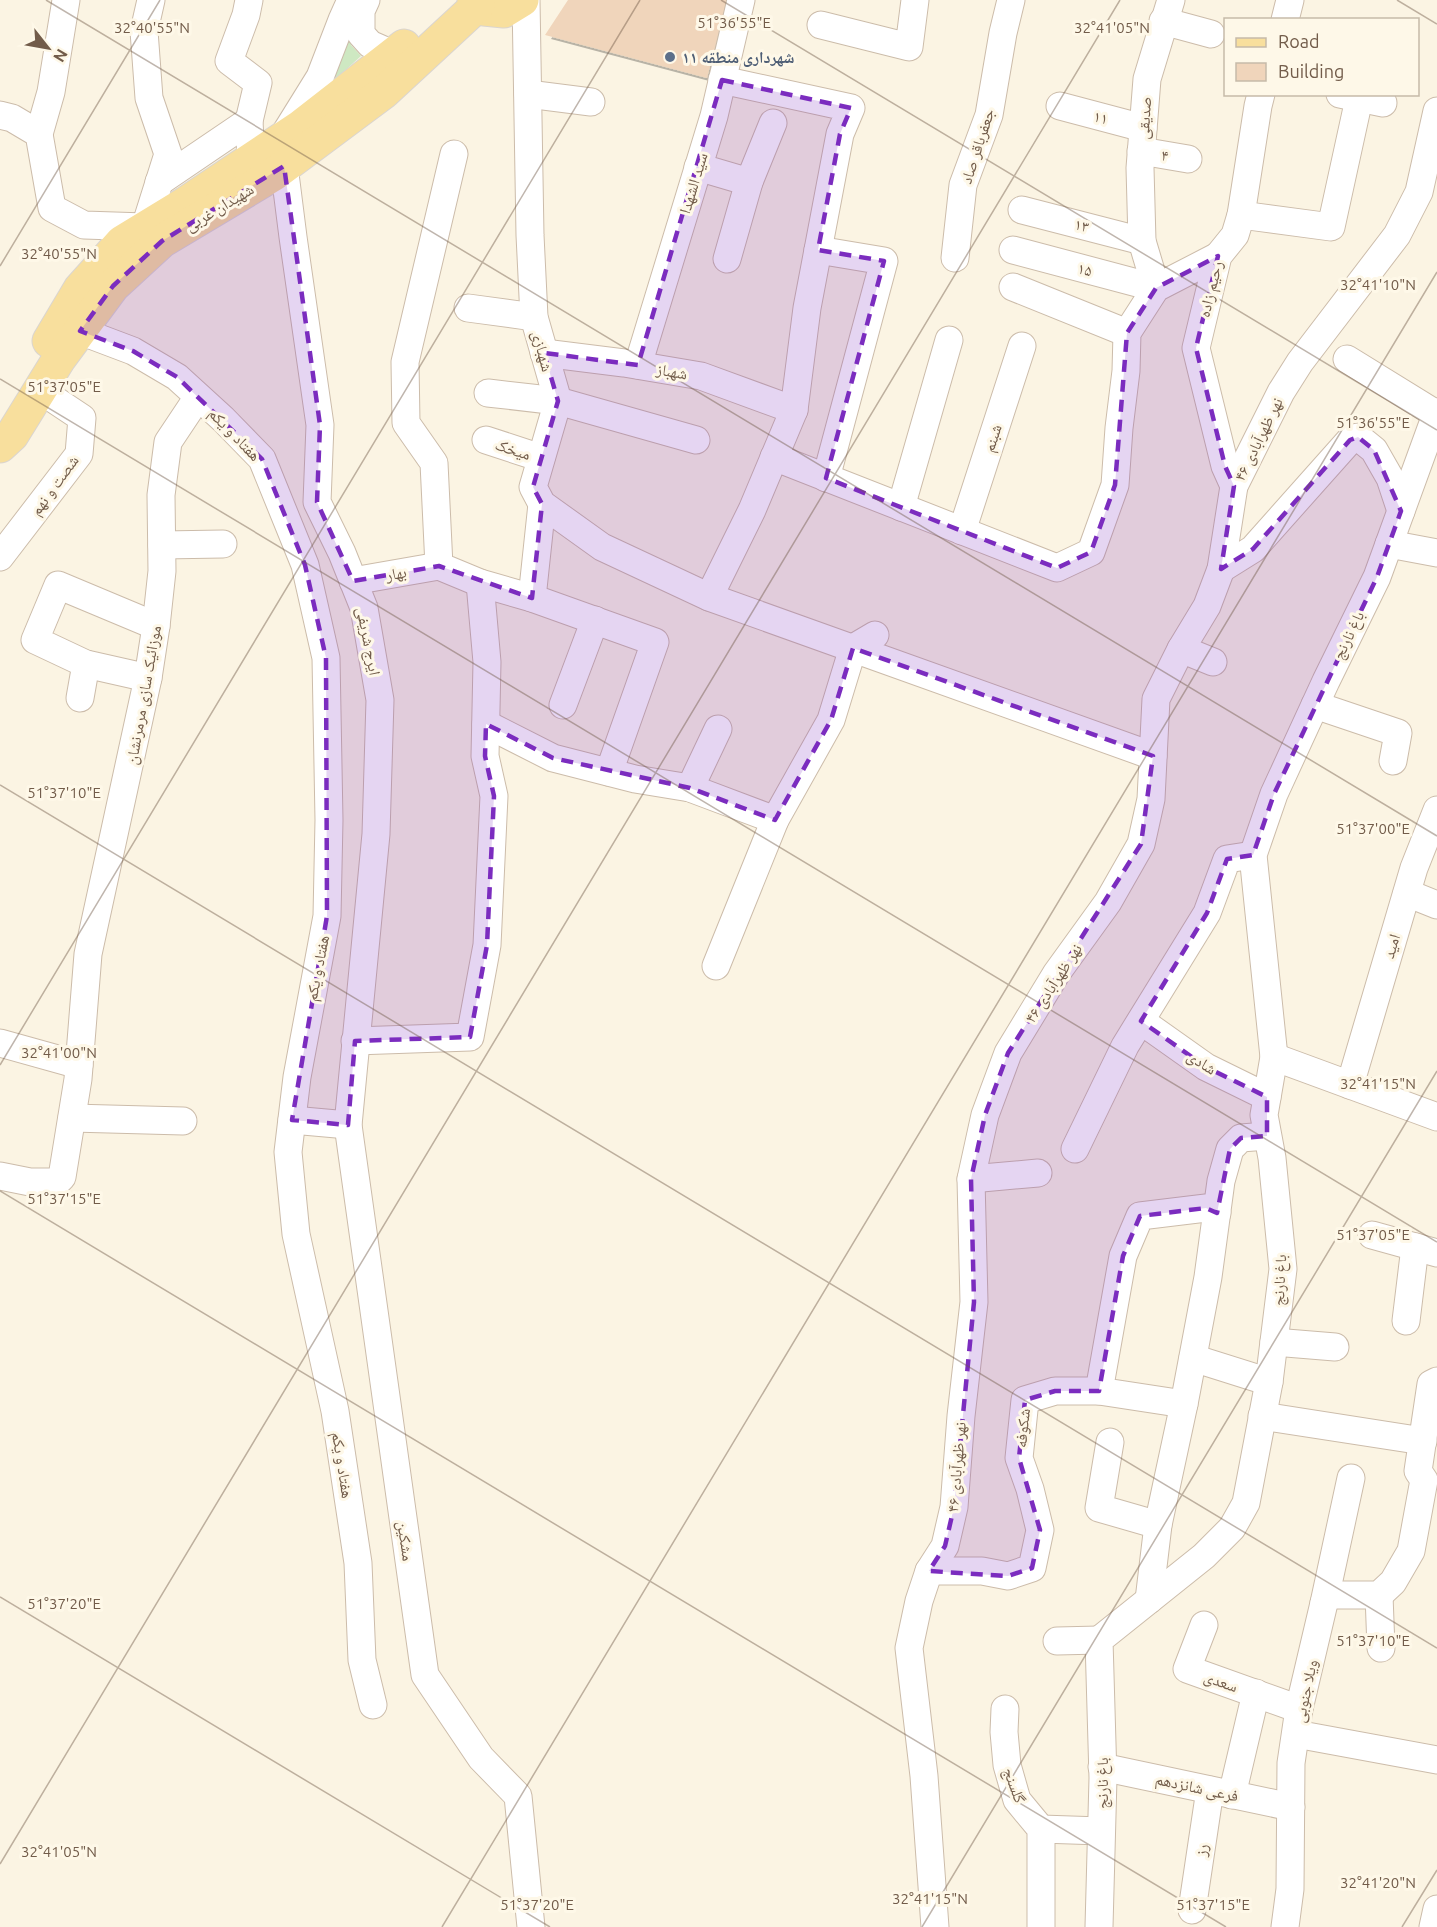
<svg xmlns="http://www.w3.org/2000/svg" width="1437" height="1927" font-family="Ubuntu,'Noto Naskh Arabic',sans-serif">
<defs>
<filter id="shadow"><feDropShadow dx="6" dy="4" stdDeviation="0" flood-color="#0004"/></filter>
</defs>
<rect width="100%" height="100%" fill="#fbf4e3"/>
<polygon fill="#cee8c2" points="349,30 351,45 361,56 331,83 341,61"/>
<polygon fill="#f0d5bb" filter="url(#shadow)" points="568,0 727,0 707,78 545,35"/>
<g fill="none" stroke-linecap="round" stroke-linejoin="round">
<g stroke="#ccbcaa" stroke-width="29">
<g id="minor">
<polyline points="249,0 246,15 229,61 258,83 249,121 251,159"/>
<polyline points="366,0 361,11 361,34 370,44 395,55"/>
<polyline points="526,0 530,235 534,317 558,401 533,487 542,504 602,547 709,597 1153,756"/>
<polyline points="1285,20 1290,0"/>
<polyline points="1163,21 1211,34"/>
<polyline points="821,25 909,47 915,0"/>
<polyline points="528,94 591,102"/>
<polyline points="1340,94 1383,103"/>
<polyline points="1060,106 1143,128"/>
<polyline points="0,115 12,118 39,134 52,208 84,225 145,227 168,154 149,98 144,31 151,0"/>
<polyline points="39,134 51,92 66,0"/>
<polyline points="284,135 320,77 342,20 351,0"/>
<polyline points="1141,151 1188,159"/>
<polyline points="454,154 405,362 406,423 434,463 439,566 480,583 532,598 655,642 609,772"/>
<polyline points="284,166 293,237 320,425 317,502 342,553 364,608 380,700 376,834 348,1125 425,1675 481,1758 518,1796 531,1927"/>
<polyline points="698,167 749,182"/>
<polyline points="159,182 249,121"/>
<polyline points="1022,210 1142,241"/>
<polyline points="1241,215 1331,227 1359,99"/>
<polyline points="818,250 884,261 826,478"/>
<polyline points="1013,250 1156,288"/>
<polyline points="955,258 963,185 989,115 1003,33 1011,0"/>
<polyline points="727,259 749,182 773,123"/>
<polyline points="1013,287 1127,333"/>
<polyline points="1156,288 1142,241 1140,168 1147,79 1171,0"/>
<polyline points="468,308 534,317"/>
<polyline points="80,331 133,351 177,377 223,419 262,459 305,565 326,658 329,820 327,916 297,1077 288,1152 296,1234 335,1411 358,1563 362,1660 373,1705"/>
<polyline points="544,353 624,363 701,376 794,410"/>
<polyline points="1347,359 1436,414"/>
<polyline points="638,365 714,116 741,0"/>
<polyline points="488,393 558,401 696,440"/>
<polyline points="486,440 541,458"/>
<polyline points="774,457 1057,568 1091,552 1115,485 1119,428 1126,371 1127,333 1156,288 1218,256"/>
<polyline points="1234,486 1225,466 1196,348 1218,256 1235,235 1241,215 1258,106 1261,94"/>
<polyline points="901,507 949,340"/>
<polyline points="962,531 1022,346"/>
<polyline points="1389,544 1437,553"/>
<polyline points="162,545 223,544"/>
<polyline points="0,557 79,454 82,418 40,390"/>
<polyline points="1221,569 1253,549 1350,440 1358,437 1374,450 1390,478 1401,511"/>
<polyline points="353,581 439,566"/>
<polyline points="709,597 752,510 794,410 807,308 840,134 851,108 722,80"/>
<polyline points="532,598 542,504"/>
<polyline points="1181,649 1213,662"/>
<polyline points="148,678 86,664 35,640 58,585 156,626"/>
<polyline points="80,698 86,664"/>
<polyline points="563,705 595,620"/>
<polyline points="1315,705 1398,733 1393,761"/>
<polyline points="486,724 553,758 635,779 690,788 775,820"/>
<polyline points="690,788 718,729"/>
<polyline points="1407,893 1437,905"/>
<polyline points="716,966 775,820 831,720 853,648 875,635"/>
<polyline points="1141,1021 1206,1067 1267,1097"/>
<polyline points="355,1041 470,1037 487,945 494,796 485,756 487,662 480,583"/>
<polyline points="0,1043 79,1065"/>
<polyline points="1274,1057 1437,1117"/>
<polyline points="1350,1085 1414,868 1437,810"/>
<polyline points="72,1118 183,1121"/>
<polyline points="292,1120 348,1125"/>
<polyline points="1075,1149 1125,1046 1207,913 1227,859 1253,855"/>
<polyline points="0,1176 30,1182 57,1182 62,1177 78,1079 88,954 148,678 156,626 162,571 161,495 168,442 198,397"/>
<polyline points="971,1179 1038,1173"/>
<polyline points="1372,1235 1437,1253"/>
<polyline points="1406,1321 1415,1247"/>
<polyline points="1274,1342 1335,1347"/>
<polyline points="1193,1358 1269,1382"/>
<polyline points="1099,1391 1184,1404"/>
<polyline points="1262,1416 1423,1441"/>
<polyline points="1110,1442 1099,1508 1158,1525"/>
<polyline points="929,1571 982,1571 1008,1576 1032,1568 1040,1530 1030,1489 1019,1458 1025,1400 1055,1391 1099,1391 1123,1256 1140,1216 1206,1208 1217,1213"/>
<polyline points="1379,1595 1381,1648"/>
<polyline points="1149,1600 1158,1525 1184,1404 1208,1277 1221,1181 1230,1149 1241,1138 1267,1136"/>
<polyline points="1324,1603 1351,1478"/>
<polyline points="1204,1625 1187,1669 1299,1709"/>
<polyline points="1057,1641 1099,1640"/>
<polyline points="1005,1709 1004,1732 1007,1765 1017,1800 1041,1829 1041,1927"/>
<polyline points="1296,1734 1437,1760"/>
<polyline points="1102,1767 1291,1807"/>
<polyline points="1232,1795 1256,1693"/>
<polyline points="1041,1829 1101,1831"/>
<polyline points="1192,1910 1210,1790"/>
<polyline points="935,1927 924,1776 909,1648 919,1601 929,1571 945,1546 954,1507 961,1416 974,1302 971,1179 985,1115 1008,1053 1056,974 1108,902 1141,844 1151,799 1156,699 1181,649 1207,606 1221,569 1234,486 1281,392 1300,362 1397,235 1419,192 1437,111"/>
<polyline points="1099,1927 1103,1778 1099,1640 1204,1556 1232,1528 1246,1503 1269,1382 1283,1269 1272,1158 1264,1115 1274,1057 1253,855 1274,794 1326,681 1377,577 1437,412"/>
<polyline points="1285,1927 1290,1889 1291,1763 1299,1709 1324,1603 1329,1595 1379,1595 1393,1582 1411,1551 1424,1480 1418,1471 1431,1384 1437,1381"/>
<polyline points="1433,1927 1437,1909"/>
</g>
</g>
<g stroke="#dad5d0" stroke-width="35">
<g id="major">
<polyline points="474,0 484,9 504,11 522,0"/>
<polyline points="49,341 80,289 122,242 186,203 300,127 404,46"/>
<polyline points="0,446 12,435 59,359 113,286 162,241 274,174 384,92 478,5"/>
</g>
</g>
<use href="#minor" stroke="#fff" stroke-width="27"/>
<use href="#major" stroke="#f8df9d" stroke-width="33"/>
</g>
<path fill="#7b2cbf" fill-opacity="0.2" stroke="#7b2cbf" stroke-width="4.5" stroke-dasharray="12 8" stroke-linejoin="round" d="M722,80L851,108L840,134L818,250L884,261L826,478L1057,568L1091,552L1115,485L1127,333L1156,288L1218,256L1196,348L1225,466L1234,486L1221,569L1253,549L1350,440L1358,437L1374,450L1401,511L1377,577L1274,794L1253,855L1227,859L1207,913L1141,1021L1206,1067L1267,1097V1136L1241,1138L1230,1149L1217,1213L1206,1208L1140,1216L1123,1256L1099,1391H1055L1025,1400L1019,1458L1040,1530L1032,1568L1008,1576L929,1571L945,1546L954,1507L974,1302L971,1179L985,1115L1008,1053L1141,844L1153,756L853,648L831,720L775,820L690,788L553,758L486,724L485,756L494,796L487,945L470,1037L355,1041L348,1125L292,1120L327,916L326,658L305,565L262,459L177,377L133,351L80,331L113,286L162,241L284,166L320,425L317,502L353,581L439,566L532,598L542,504L533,487L558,401L544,353L638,365Z"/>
<path fill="none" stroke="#725c4a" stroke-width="1.5" stroke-opacity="0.45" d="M46,0L1437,836M721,0L1437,430M1397,0L1437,24M0,266L160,0M0,379L1437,1242M0,785L1437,1648M0,1065L640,0M0,1191L1226,1927M0,1597L550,1927M0,1864L1120,0M442,1927L1437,272M922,1927L1437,1071M1402,1927L1437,1870"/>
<circle fill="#5c6f8a" stroke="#fef8e8" stroke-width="2" cx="670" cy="57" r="6"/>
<g text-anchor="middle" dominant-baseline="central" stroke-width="6" stroke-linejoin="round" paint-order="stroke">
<g font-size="16" font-weight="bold" fill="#4e5e75" stroke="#fef8e8" text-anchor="start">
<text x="682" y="57">شهرداری منطقه ۱۱</text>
</g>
<g font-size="16" fill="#725c4a" stroke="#fef8e8">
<text transform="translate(1101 117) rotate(15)">۱۱</text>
<text transform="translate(1144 118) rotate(-86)">صدیقی</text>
<text transform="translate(977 146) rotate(-72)">جعفرباقر صاد</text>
<text transform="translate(1165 155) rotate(9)">۴</text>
<text transform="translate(693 183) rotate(-73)">سید الشهدا</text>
<text transform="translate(219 207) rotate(-31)">شهیدان غربی</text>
<text transform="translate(1082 225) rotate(14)">۱۳</text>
<text transform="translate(1085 269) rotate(15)">۱۵</text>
<text transform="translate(1210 289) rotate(-76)">رحیم زاده</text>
<text transform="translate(543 351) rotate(75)">شهبازی</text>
<text transform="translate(672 371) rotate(10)">شهباز</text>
<text transform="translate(235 434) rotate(46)">هفتاد و یکم</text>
<text transform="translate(992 438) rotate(-72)">شبنم</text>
<text transform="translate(1258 439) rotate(-64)">نهر ظهرآبادی ۴۶</text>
<text transform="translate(513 449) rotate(18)">میخک</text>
<text transform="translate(54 485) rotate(-54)">شصت و نهم</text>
<text transform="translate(396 573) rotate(-10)">بهار</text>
<text transform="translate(1348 635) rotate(-64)">باغ نارنج</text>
<text transform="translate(369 641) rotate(79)">ایرج شریفی</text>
<text transform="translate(143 695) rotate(-80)">موزائیک سازی مرمرنشان</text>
<text transform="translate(1391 946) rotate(-73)">امید</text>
<text transform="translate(317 968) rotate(-79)">هفتاد و یکم</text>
<text transform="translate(1053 983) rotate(-57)">نهر ظهرآبادی ۴۶</text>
<text transform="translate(1202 1062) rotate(32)">شادی</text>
<text transform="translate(1279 1280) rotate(-87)">باغ نارنج</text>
<text transform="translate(1022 1428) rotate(-84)">شکوفه</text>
<text transform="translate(343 1465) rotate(81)">هفتاد و یکم</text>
<text transform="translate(956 1467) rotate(-85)">نهر ظهرآبادی ۴۶</text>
<text transform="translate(406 1541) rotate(82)">مشکین</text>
<text transform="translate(1221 1681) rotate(19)">سعدی</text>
<text transform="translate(1305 1691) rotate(-78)">ویلا جنوبی</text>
<text transform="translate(1102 1783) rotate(-90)">باغ نارنج</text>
<text transform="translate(1015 1785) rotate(70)">گلسنج</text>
<text transform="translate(1197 1787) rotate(12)">فرعی شانزدهم</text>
<text transform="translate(1201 1850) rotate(-81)">رز</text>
</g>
</g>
<g font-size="15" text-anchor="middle" fill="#725c4a" stroke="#fef8e8" stroke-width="6" stroke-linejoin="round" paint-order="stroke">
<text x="734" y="28">51°36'55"E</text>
<text x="152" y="33">32°40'55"N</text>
<text x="1112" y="33">32°41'05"N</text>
<text x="59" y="259">32°40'55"N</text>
<text x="1378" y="290">32°41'10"N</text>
<text x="64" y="392">51°37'05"E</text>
<text x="1373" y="428">51°36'55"E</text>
<text x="64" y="798">51°37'10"E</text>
<text x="1373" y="834">51°37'00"E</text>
<text x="59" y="1058">32°41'00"N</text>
<text x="1378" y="1089">32°41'15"N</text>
<text x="64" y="1204">51°37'15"E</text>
<text x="1373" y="1240">51°37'05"E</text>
<text x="64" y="1609">51°37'20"E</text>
<text x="1373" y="1646">51°37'10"E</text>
<text x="59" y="1857">32°41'05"N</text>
<text x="1378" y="1888">32°41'20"N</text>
<text x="930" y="1904">32°41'15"N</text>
<text x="537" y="1910">51°37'20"E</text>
<text x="1213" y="1910">51°37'15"E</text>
</g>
<rect x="1224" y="18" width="195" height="78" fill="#fef8e8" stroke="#c6baa9" stroke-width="1.5"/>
<rect x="1236" y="38" width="30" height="9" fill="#f8df9d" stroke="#c6baa9" stroke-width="1.5"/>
<text x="1278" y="48" font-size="18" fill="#725c4a">Road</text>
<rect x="1236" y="63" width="30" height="18" fill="#f0d5bb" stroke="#c6baa9" stroke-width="1.5"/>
<text x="1278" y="78" font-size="18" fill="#725c4a">Building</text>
<g transform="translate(48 48) rotate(121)" stroke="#fef8e8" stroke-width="4.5" paint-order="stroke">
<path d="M0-4.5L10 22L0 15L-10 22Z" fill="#725c4a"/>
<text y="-9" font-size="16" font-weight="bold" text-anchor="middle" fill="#725c4a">N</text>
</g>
</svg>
